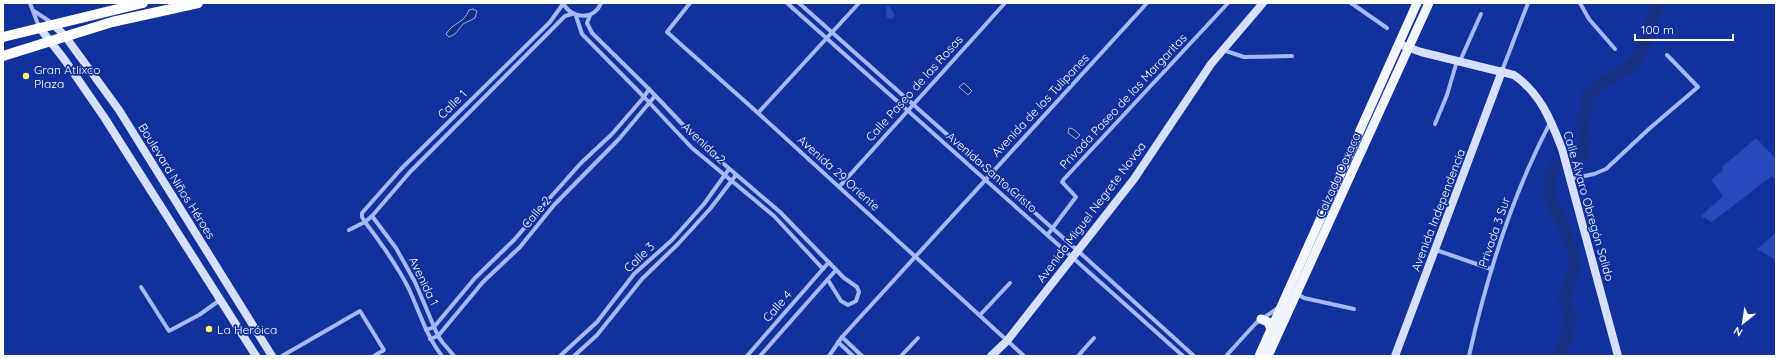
<svg xmlns="http://www.w3.org/2000/svg" width="1779" height="359" font-family="Quicksand,sans-serif">
<rect width="100%" height="100%" fill="#11319c"/>
<g fill="#274bbc">
<polygon points="887,6 889,6 895,15 892,19 888,18 886,16"/>
<polygon points="1756,138 1776,159 1776,180 1772,176 1712,222 1701,216 1723,196 1711,180 1723,170 1722,167"/>
<polygon points="1776,233 1776,260 1757,249"/>
</g>
<g fill="#172f82" stroke="#97b0f8">
<path d="M473,9L477,11L475,18L463,24L455,34L449,37L446,34C454,21 463,25 469,10Z"/>
<polygon points="964,83 972,91 968,95 959,87"/>
<polygon points="1069,128 1073,129 1080,135 1076,139 1068,133"/>
</g>
<g fill="none" stroke-linecap="round" stroke-linejoin="round">
<g stroke="#172f82" stroke-width="12">
<path d="M1575,160L1582,156C1586,144 1585,133 1582,121L1587,111L1586,96L1597,86L1633,65L1643,48L1656,9L1657,3"/>
<polyline points="1556,166 1552,170 1549,194 1554,208 1560,217 1573,250 1574,265 1575,272 1569,280 1569,289 1564,298 1571,318 1565,343 1559,356"/>
</g>
<g stroke="#a6b9f4" stroke-width="4">
<polyline points="30,3 39,27"/>
<path d="M563,3C571,19 594,21 601,3"/>
<polyline points="690,3 667,32 758,113 1024,356"/>
<polyline points="787,3 1183,356"/>
<polyline points="799,3 1077,250 1194,356"/>
<polyline points="1351,3 1387,28"/>
<polyline points="1580,3 1589,19 1615,49"/>
<polyline points="34,11 52,23"/>
<polyline points="590,15 587,23 592,33 649,89 704,147 780,212 844,278 857,287 859,292 856,301 848,305 841,301 828,280"/>
<polyline points="576,16 582,34 644,97 692,148 774,216 823,269"/>
<polyline points="1223,50 1244,57 1292,56"/>
<polyline points="1460,61 1481,14"/>
<polyline points="1502,71 1528,3"/>
<polyline points="758,113 859,3"/>
<polyline points="1435,124 1447,95 1457,61"/>
<polyline points="1570,179 1594,174 1606,169 1650,128 1698,87 1667,55"/>
<polyline points="839,187 1005,3"/>
<polyline points="372,216 396,248 415,282 438,336 443,343 454,356"/>
<polyline points="349,230 365,222 372,216 410,172 565,16 572,14"/>
<polyline points="1048,234 1076,197 1064,184 1062,182 1064,179 1228,3"/>
<polyline points="1436,250 1491,269"/>
<polyline points="141,287 169,331 199,315 220,300"/>
<polyline points="1296,293 1304,298 1354,309"/>
<polyline points="980,315 1010,283"/>
<polyline points="426,330 434,327 475,278 515,239 548,200 581,163 612,134 644,97 649,89"/>
<polyline points="842,337 862,356"/>
<polyline points="430,339 438,336 483,282 520,247 554,205 619,139 655,96"/>
<polyline points="838,342 853,356"/>
<polyline points="282,356 360,311 384,350 374,356"/>
<path d="M442,356C426,336 419,310 408,287C396,264 381,243 365,222L362,217V213L401,169L550,22L563,4"/>
<polyline points="560,356 597,322 634,274 672,240 704,204 729,169"/>
<polyline points="574,356 597,335 642,279 678,244 710,209 736,175"/>
<polyline points="747,356 829,262"/>
<polyline points="760,356 836,270"/>
<polyline points="829,356 842,337 1147,3"/>
<polyline points="901,356 918,338"/>
<polyline points="1078,356 1094,338"/>
<polyline points="1226,356 1256,323 1278,308"/>
<path d="M1469,356C1487,275 1512,195 1551,121"/>
</g>
<g stroke="#d6dffd" stroke-width="8">
<polyline points="54,25 65,36 119,110 272,356"/>
<polyline points="39,27 64,59 104,117 256,356"/>
<path d="M1399,44L1421,52L1514,75C1540,93 1551,120 1562,149L1618,356"/>
<polyline points="991,356 1007,341 1134,179 1211,64 1263,3"/>
<polyline points="1395,356 1502,71"/>
</g>
<g stroke="#f3f5ff" stroke-width="9">
<polyline points="1261,319 1268,322 1271,329"/>
<polyline points="1259,356 1417,3"/>
<polyline points="1268,356 1429,3"/>
</g>
<g stroke="#fff" stroke-width="10">
<polyline points="3,37 143,3"/>
<polyline points="3,56 112,22 198,3"/>
</g>
</g>
<g fill="#fff369" stroke="#11319c" stroke-width="1.5">
<circle cx="26" cy="76" r="4"/>
<circle cx="209" cy="329" r="4"/>
</g>
<g text-anchor="middle" dominant-baseline="central" stroke-width="3.5" stroke-linejoin="round" paint-order="stroke">
<g font-size="12" fill="#fff" stroke="#11319c" text-anchor="start">
<text x="34" y="69">Gran Atlixco<tspan x="34" dy="14">Plaza</tspan></text>
<text x="217" y="329">La Heróica</text>
</g>
<g font-size="12" fill="#fff" stroke="#11319c">
<text transform="translate(914 88) rotate(-48)">Calle Paseo de las Rosas</text>
<text transform="translate(1123 101) rotate(-47)">Privada Paseo de las Margaritas</text>
<text transform="translate(452 104) rotate(-45)">Calle 1</text>
<text transform="translate(1040 105) rotate(-47)">Avenida de los Tulipanes</text>
<text transform="translate(704 143) rotate(43)">Avenida 2</text>
<text transform="translate(992 172) rotate(41)">Avenida Santo Cristo</text>
<text transform="translate(839 173) rotate(42)">Avenida 29 Oriente</text>
<text transform="translate(1338 175) rotate(-66)">Calzada Oaxaca</text>
<text transform="translate(177 181) rotate(58)">Boulevard Niños Héroes</text>
<text transform="translate(1589 206) rotate(74)">Calle Álvaro Obregón Salido</text>
<text transform="translate(1438 210) rotate(-69)">Avenida Independencia</text>
<text transform="translate(536 212) rotate(-50)">Calle 2</text>
<text transform="translate(1091 212) rotate(-53)">Avenida Miguel Negrete Novoa</text>
<text transform="translate(1494 232) rotate(-71)">Privada 3 Sur</text>
<text transform="translate(639 257) rotate(-44)">Calle 3</text>
<text transform="translate(424 281) rotate(64)">Avenida 1</text>
<text transform="translate(777 306) rotate(-49)">Calle 4</text>
</g>
</g>
<rect width="1779" height="359" fill="none" stroke="#ffffff" stroke-width="8"/>
<g transform="translate(1743 323) rotate(210)" stroke="#11319c" stroke-width="3" paint-order="stroke">
<path d="M0-3L7 15L0 10L-7 15Z" fill="#ffffff"/>
<text y="-6" font-size="11" font-weight="bold" text-anchor="middle" fill="#ffffff">N</text>
</g>
<path d="M1635 34v6h98v-6" fill="none" stroke="#ffffff" stroke-width="2"/>
<text x="1641" y="34" font-size="12" fill="#ffffff" stroke="#11319c" stroke-width="3" paint-order="stroke">100 m</text>
</svg>
